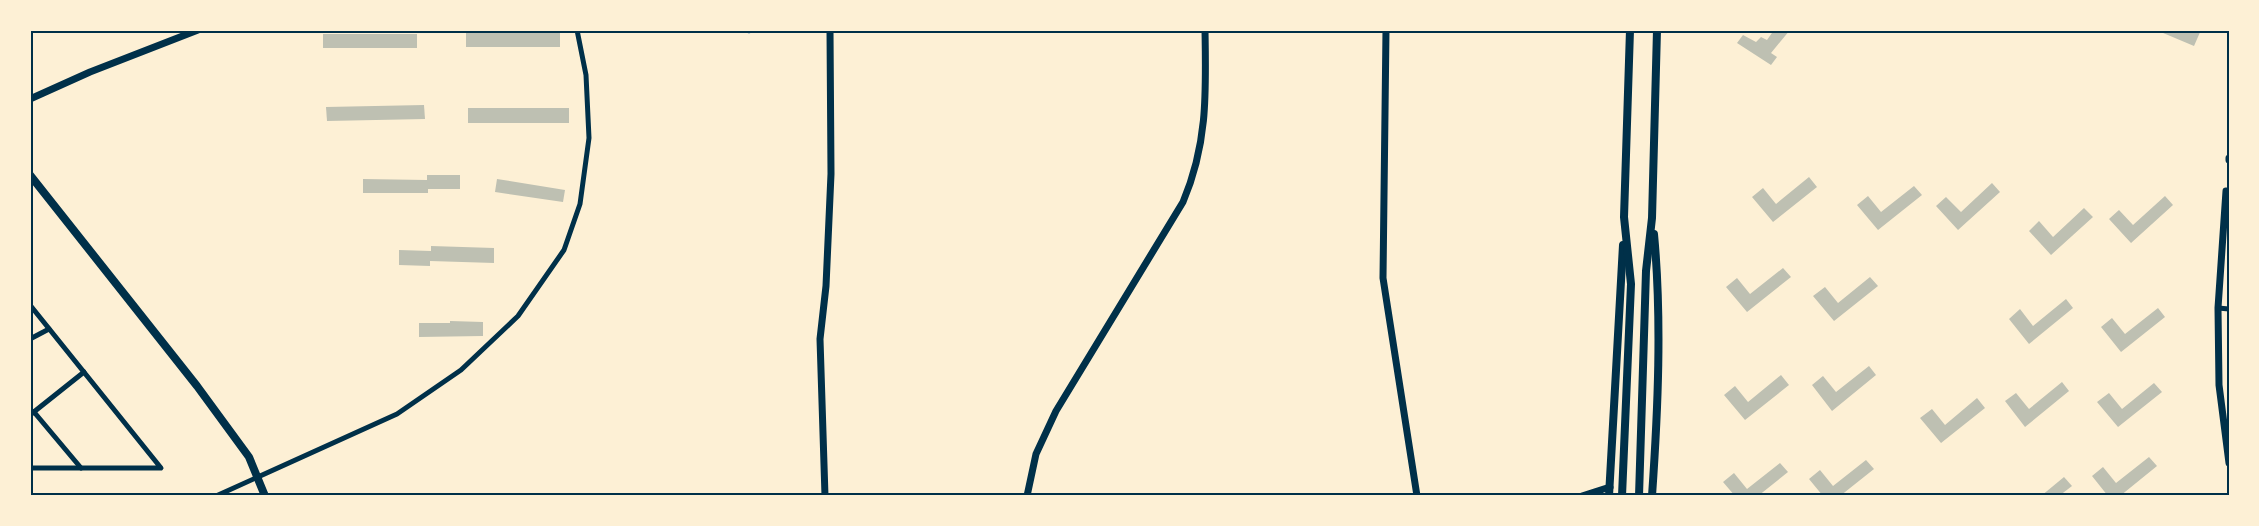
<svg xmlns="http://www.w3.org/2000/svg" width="2259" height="526" font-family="'Open Sans',sans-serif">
<rect width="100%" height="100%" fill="#fdf0d5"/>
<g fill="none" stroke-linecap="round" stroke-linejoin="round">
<polyline stroke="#669bbc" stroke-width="3" points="749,30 749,32"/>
</g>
<g fill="#bec0b2">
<polygon points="1774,30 1790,30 1771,53 1777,57 1771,65 1737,43 1743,35 1756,42 1761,37 1767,40"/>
<polygon points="2156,30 2201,30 2194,46"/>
<rect x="466" y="32" width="94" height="15"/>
<rect x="323" y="34" width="94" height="14"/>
<polygon points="424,105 425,119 327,121 326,107"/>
<rect x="468" y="108" width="101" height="15"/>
<polygon points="427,175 460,175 460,189 428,189 428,193 363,193 363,179 427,180"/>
<polygon points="1809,177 1817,187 1773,222 1752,197 1763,188 1776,204"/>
<polygon points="497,179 565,190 563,202 495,192"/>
<polygon points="1992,183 2000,192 1958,230 1936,206 1946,197 1961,212"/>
<polygon points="1914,186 1922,195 1878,230 1857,205 1868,196 1881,212"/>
<polygon points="2165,196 2173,205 2131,243 2109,219 2119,210 2133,225"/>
<polygon points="2084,208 2093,217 2051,255 2029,231 2039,221 2053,237"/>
<polygon points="431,246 494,248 494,263 430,261 430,266 399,265 399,250 431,251"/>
<polygon points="1783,268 1791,277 1747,312 1726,287 1737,278 1750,294"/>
<polygon points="1870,277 1878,286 1834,321 1813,296 1825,287 1838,303"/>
<polygon points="2066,299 2073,308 2029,344 2009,319 2020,309 2033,326"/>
<polygon points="2158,308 2165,317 2121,352 2101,327 2112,318 2125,334"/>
<polygon points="450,321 483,322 483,336 419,337 419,323 450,323"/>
<polygon points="1869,366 1876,375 1832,411 1812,385 1823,376 1836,392"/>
<polygon points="1781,375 1789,385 1745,420 1724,395 1735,386 1748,402"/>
<polygon points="2062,382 2069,391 2025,427 2005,401 2016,393 2029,409"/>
<polygon points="2154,383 2162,392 2118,427 2097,402 2109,393 2122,409"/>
<polygon points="1977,398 1985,408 1941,443 1920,418 1932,409 1945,425"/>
<polygon points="2149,457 2157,466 2120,496 2108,496 2092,476 2103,467 2116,483"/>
<polygon points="1866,460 1874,469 1840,496 1823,496 1809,479 1820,470 1833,486"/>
<polygon points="1780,463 1788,472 1758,496 1735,496 1723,482 1734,473 1747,489"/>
<polygon points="2064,477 2072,486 2059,496 2041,496"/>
</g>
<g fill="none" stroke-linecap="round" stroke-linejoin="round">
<g stroke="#003049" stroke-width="5">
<polyline points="30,305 161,468 30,468"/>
<polyline points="2218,308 2229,309"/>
<polyline points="30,339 49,329"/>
<polyline points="34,412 81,468"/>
<polyline points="30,415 84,372"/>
<polyline points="216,496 397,414 461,370 518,316 564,250 580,204 589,138 586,75 577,30"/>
</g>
<g stroke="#003049" stroke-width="7">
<polyline points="1386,30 1383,278 1417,496"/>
<polyline points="30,99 90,72 198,30"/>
<polyline points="2229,160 2229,158"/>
<polyline points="2226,191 2218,308 2219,385 2229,463"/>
<polyline points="825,496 820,339 826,286 831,174 830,30"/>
<path d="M1027,496L1036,454L1056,411L1183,202C1208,143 1206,92 1205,30"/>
<polyline points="1582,496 1610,487"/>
</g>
<g stroke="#003049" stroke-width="8">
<polyline points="30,175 197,386 249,457 265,496"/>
<polyline points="1609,496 1623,245"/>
<polyline points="1622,496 1631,284 1624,217 1630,30"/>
<polyline points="1639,496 1646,271 1652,218 1657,30"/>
<path d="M1652,496C1658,410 1662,320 1654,234"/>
</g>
</g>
<rect width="2259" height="526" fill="none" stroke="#fdf0d5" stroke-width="63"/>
<rect x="32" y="32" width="2196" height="462" fill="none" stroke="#003049" stroke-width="2"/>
</svg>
